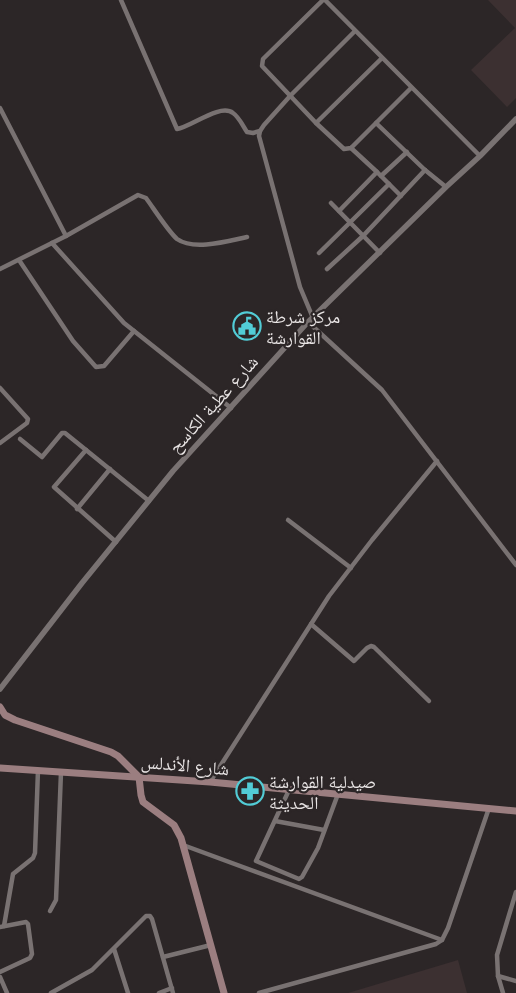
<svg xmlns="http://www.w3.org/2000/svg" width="516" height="993" font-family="Quicksand,'Noto Naskh Arabic',sans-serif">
<rect width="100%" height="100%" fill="#2c2627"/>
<g fill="#3c3031">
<polygon points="488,0 516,0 516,98 507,107 471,70 515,28"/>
<polygon points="458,960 467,993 348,993"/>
</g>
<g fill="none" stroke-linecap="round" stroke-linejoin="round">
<g stroke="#797272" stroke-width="4.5">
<path d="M121,0L177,129C191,127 220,103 233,113C239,117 243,126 247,132L253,133L260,131L264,125L291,95L355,31"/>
<polyline points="323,0 263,59 262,66 316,123 344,149 351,148 376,123"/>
<polyline points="325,0 480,156"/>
<polyline points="411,88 376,123 425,170 446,187"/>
<polyline points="0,108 66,236"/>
<polyline points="316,123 382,58"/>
<polyline points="260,131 259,136 300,287 313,318"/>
<polyline points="351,148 377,172"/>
<polyline points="381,176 401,196"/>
<polyline points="331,203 380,253"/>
<polyline points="339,211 377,172 381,176 407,152"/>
<polyline points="52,243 124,323 231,408"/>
<polyline points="319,253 389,184"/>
<polyline points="19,260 73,341 96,367 104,366 134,331"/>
<path d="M0,269L66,236L138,195L146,198C154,209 168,231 177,239C194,251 228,241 247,237"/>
<polyline points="327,269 363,236 425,170"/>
<polyline points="308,322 382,390 516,565"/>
<polyline points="0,388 28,419 27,423 0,443"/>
<polyline points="20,439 42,457 62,433 65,433 149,501"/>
<polyline points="86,450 54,487 116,542"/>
<polyline points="77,509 110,469"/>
<polyline points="288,520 351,568"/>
<polyline points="311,624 354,661 367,648 371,646 374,647 429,701"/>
<polyline points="210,782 329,596 372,540 437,461"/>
<polyline points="289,790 256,861 299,879 302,877 318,848 338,794"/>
<polyline points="275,821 324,830"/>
<polyline points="183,845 442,940"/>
<polyline points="50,911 56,900 61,772"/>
<polyline points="4,926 13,874 33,858 35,853 38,770"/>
<polyline points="0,927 26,922 28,924 32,954 30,958 0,972"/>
<polyline points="114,949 128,993"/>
<polyline points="163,957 211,945"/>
<polyline points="498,976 516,981"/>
<polyline points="0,977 7,993"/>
<polyline points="51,993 92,970 146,916 150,916 152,919 173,993"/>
<polyline points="159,993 172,988"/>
<polyline points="259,993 436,944 442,940 448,928 489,808"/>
<polyline points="503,993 498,976 497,955 516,892"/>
</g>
<polyline stroke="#797272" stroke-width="5.5" points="0,689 82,583 173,471 308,322 446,187 480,156 516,119"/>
<g stroke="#9b7e80" stroke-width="7">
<polyline points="0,707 5,715 15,720 111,752 118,756 139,777 141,795 143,802 174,825 181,838 224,993"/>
<polyline points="0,768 210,782 516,811"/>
</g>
</g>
<defs>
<g id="civic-ring" transform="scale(1.4375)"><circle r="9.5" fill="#2c2627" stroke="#52ccd6" stroke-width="1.5"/><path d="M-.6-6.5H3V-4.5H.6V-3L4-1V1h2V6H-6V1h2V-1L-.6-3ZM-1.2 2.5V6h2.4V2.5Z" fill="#52ccd6"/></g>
<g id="pharmacy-ring" transform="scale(1.4375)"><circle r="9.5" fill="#2c2627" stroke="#52ccd6" stroke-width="1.5"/><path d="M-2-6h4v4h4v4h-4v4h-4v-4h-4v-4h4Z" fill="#52ccd6"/></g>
</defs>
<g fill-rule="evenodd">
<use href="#civic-ring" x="247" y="326"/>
<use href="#pharmacy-ring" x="250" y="791"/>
</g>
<g text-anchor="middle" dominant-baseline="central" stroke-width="4.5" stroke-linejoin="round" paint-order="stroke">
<g font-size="18" fill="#e9e5e5" stroke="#2c2627" text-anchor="start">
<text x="266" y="316">مركز شرطة<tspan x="266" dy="21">القوارشة</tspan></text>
<text x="269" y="781">صيدلية القوارشة<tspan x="269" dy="21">الحديثة</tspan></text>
</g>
<g font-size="18" fill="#e9e5e5" stroke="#2c2627">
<text transform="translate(213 404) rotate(-48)">شارع عطية الكاسح</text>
<text transform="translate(185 765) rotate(5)">شارع الأندلس</text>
</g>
</g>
</svg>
